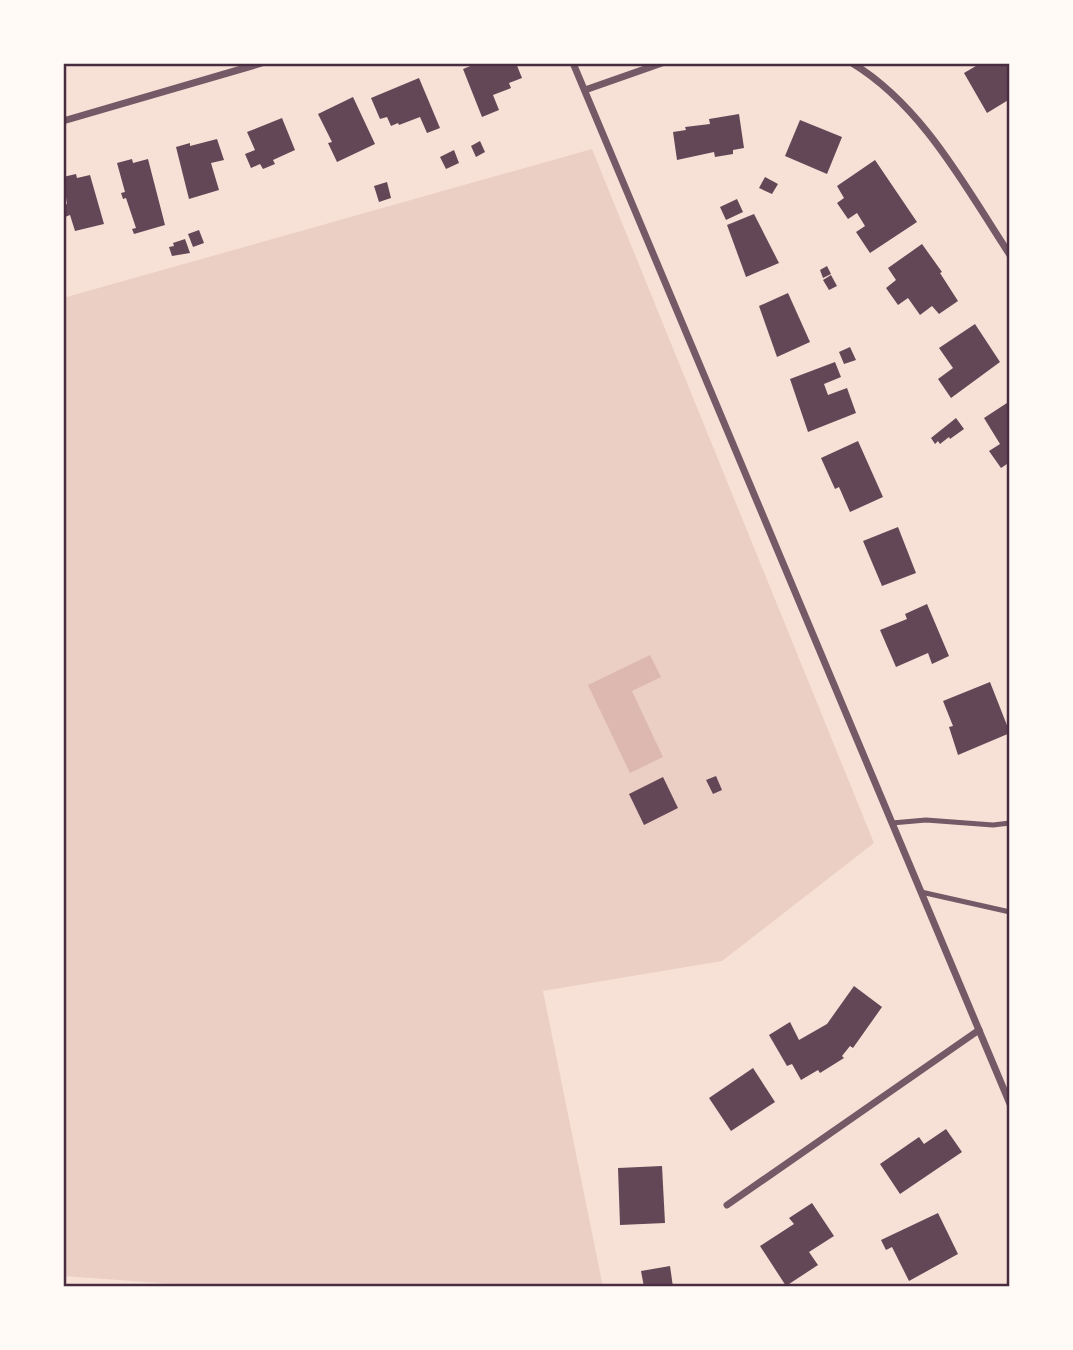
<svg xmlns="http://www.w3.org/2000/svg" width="1073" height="1350" font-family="'Space Grotesk',sans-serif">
<rect width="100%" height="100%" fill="#f7e1d7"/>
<polygon fill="#ebcfc5" points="592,149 874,843 722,961 543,991 603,1287 215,1287 63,1276 63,298"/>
<polygon fill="#dcb8b0" points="650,655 661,677 632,691 663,757 630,773 588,685"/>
<g fill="#644757">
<polygon points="478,63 516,63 522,78 509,83 511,88 493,95 499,110 482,117 463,69"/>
<polygon points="981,63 1010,63 1010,99 987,113 964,73"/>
<polygon points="419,78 440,128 427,133 420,117 399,125 398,123 391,126 387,117 380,119 371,98"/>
<polygon points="353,97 375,144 337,162 328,143 332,142 318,114"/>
<polygon points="739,114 744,148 733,150 733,154 715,157 714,152 677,160 673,132 686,130 685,127 710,124 709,119"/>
<polygon points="282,118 295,150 273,160 275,164 263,169 260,164 251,168 245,154 255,150 247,132"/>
<polygon points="800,120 842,137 827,174 785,156"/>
<polygon points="217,139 224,160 211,163 219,190 189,199 176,147 190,143 190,146"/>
<polygon points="480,141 485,152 476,157 471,146"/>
<polygon points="454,150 459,163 446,169 440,157"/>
<polygon points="132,159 133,163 148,159 165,225 134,234 132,229 136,228 126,198 123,199 121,193 125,192 117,163"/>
<polygon points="875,160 917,222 870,253 856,232 865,226 857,213 848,219 837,203 844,198 837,186"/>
<polygon points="76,174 77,178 90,175 104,224 75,231 70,215 65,217 63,210 63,205 67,204 63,177"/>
<polygon points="765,177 778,184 772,194 759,188"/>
<polygon points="387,182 391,198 379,202 374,186"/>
<polygon points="737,199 743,212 726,220 720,207"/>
<polygon points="754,214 779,263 746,277 727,225"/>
<polygon points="199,230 204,243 193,247 188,234"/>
<polygon points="185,239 190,253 172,256 169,247 174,246 173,243"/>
<polygon points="922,244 942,272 940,273 958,301 939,314 932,306 920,315 908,298 898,305 886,288 896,280 888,268"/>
<polygon points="827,266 831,274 823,278 820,270"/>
<polygon points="831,275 837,286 829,290 823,280"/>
<polygon points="788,293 810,342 777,357 759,306"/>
<polygon points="975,324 1000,362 951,398 938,379 953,368 939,348"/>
<polygon points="850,347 856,360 844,364 839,352"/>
<polygon points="835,362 841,377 824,384 828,395 847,388 856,413 808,432 790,379"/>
<polygon points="1010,401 1010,462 1001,468 989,451 1000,444 984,418"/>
<polygon points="956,418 964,429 950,439 949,437 940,444 938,441 935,444 931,438"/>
<polygon points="858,441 883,497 850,512 839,487 835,489 821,458"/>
<polygon points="898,527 916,573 882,586 863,541"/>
<polygon points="927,604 949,656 932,664 928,653 896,667 880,630 907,619 905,614"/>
<polygon points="990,682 1010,733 958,755 949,727 953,726 943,701"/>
<polygon points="716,776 722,790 713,794 706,780"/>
<polygon points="663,777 678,808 644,825 629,794"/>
<polygon points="854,986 882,1007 853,1048 850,1046 842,1056 844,1058 820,1073 818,1070 801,1080 792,1064 787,1066 769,1035 790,1022 799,1040 827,1024"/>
<polygon points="753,1068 775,1102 731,1131 709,1098"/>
<polygon points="946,1129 962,1152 900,1194 880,1164 919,1137 924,1144"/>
<polygon points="662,1166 665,1223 620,1225 618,1168"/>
<polygon points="812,1203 834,1236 809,1252 818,1265 786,1286 760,1246 794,1224 789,1218"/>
<polygon points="938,1213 958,1254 909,1281 892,1247 886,1250 881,1240"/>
<polygon points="670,1266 673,1287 644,1287 641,1271"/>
</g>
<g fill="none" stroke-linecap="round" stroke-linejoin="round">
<g stroke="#755966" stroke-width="5">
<polyline points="892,823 926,820 993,825 1010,823"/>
<polyline points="921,892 1010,912"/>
</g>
<g stroke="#755966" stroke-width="7">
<polyline points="573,63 1010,1104"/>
<path d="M852,63C923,106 966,188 1010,255"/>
<polyline points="585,90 662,63"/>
<polyline points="63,121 262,63"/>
<polyline points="727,1205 979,1030"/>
</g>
</g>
<rect width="1073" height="1350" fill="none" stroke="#fffaf5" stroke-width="130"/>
<rect x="65" y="65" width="943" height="1220" fill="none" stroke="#4a2c40" stroke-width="2.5"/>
</svg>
